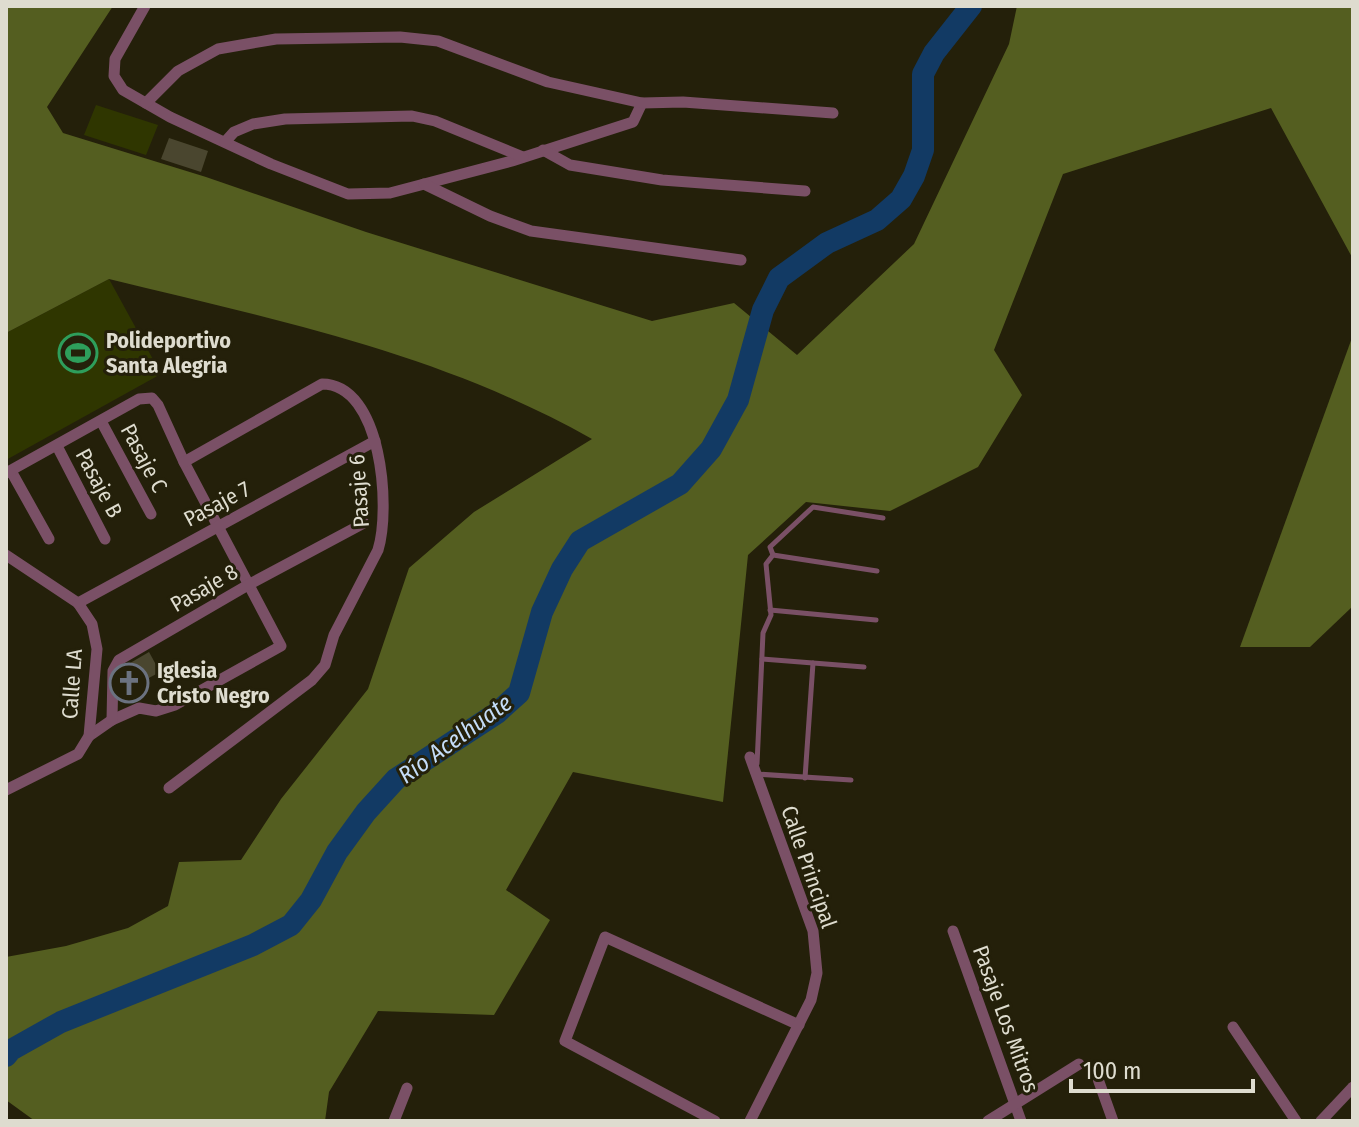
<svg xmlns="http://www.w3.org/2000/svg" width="1359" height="1127" font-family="'Fira Sans Condensed',sans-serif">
<rect width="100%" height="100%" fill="#24200a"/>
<g fill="#2f3600">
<polygon points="96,105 158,125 146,155 84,135"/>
<polygon points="109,279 161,374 6,460 6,333"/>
</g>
<g fill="#545e20">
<path d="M6,6H113L47,107L63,133L206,177L366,232L652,321L734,303L797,355L914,244L1009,44L1017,6H1353V259L1271,108L1063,174L994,350L1022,395L978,467L890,511L806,502L748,555L723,802L573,772L506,890L550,920L494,1015L378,1011L329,1092L325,1121H35L6,1100V957L66,946L128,928L168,906L179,862L241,860L281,799L368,689L409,568L474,512L592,439C440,353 276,320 109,279L6,333Z"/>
<polygon points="1353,335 1353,606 1310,647 1240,647"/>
</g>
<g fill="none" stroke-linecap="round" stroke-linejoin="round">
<polyline stroke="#123a64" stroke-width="22" points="6,1056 11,1050 61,1022 253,945 291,925 311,900 337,852 366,812 396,779 497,713 519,693 542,612 562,569 580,541 680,484 711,449 738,400 763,310 779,278 827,243 877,220 901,199 914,176 923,150 923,74 934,53 971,6"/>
</g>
<g fill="#4a462f">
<polygon points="169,138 208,151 201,172 161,159"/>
<polygon points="149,652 160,672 121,693 121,673 125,666"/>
</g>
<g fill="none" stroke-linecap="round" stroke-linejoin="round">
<g stroke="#7a5066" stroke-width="5">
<polyline points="773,555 770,547 813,507 883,518"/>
<polyline points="770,610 876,620"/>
<polyline points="762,659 864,667"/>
<polyline points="757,764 763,633 771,615 766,564 773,555 877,571"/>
<polyline points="756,774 851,780"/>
<polyline points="805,778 813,663"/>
</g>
<g stroke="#7a5066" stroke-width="11">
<polyline points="145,6 115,59 114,76 123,90 170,117 271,164 348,194 390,193 512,161 633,122 642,103"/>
<polyline points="146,103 178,71 218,49 276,39 400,37 438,41 548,82 642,103 683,102 833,113"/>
<polyline points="225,142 234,132 253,124 285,119 412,116 435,121 523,157"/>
<polyline points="543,150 570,165 662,180 805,191"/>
<polyline points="424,184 490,216 531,231 741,260"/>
<polyline points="101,421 151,514"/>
<polyline points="57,446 105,539"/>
<polyline points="11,471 49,539"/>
<polyline points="6,473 139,399 152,398 158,405 184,462 281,646 175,705 156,711 139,708 112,720 89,736"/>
<polyline points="6,555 78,603 92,624 97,649 89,736 78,754 6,790"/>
<polyline points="78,603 375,441"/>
<polyline points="112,720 113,671 119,660 248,585 364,523"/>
<path d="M169,788L312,680L325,665L334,635L378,550C391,508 382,384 322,384L184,462"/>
<polyline points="953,931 1021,1121"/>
<polyline points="1233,1027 1296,1121"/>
<polyline points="1098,1079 1113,1121"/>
<polyline points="394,1121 407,1088"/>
<polyline points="715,1121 565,1041 605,937 799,1025"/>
<polyline points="750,1121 811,1000 817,973 813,931 750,757"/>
<polyline points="988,1121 1079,1064"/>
<polyline points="1321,1121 1353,1087"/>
</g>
</g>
<defs>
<g id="stadium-ring" transform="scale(2)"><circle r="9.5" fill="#24200a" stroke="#2e9e5b" stroke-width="1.5"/><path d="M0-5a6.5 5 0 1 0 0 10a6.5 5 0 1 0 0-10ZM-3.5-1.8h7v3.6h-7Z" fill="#2e9e5b"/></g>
<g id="church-ring" transform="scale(2)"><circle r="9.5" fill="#24200a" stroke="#6b7280" stroke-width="1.5"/><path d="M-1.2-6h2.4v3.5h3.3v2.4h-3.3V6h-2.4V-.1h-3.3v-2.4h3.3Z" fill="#6b7280"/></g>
</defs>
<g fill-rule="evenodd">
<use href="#stadium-ring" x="78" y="353"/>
<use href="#church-ring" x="129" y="683"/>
</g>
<g text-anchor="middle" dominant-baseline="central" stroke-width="6" stroke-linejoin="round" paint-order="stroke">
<g font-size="22" font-weight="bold" fill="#dedccf" stroke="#24200a" text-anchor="start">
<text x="106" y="340">Polideportivo<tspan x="106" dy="25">Santa Alegria</tspan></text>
<text x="157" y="670">Iglesia<tspan x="157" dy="25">Cristo Negro</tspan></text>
</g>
<g font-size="22" fill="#dedccf" stroke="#24200a">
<text transform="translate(144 458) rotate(62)">Pasaje C</text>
<text transform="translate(99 483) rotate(62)">Pasaje B</text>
<text transform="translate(359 491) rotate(-94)">Pasaje 6</text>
<text transform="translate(217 504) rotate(-28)">Pasaje 7</text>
<text transform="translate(204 588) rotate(-30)">Pasaje 8</text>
<text transform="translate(72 684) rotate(-86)">Calle LA</text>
<text transform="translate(809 867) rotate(71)">Calle Principal</text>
<text transform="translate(1006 1019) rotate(70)">Pasaje Los Mitros</text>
</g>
<g font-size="24" font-style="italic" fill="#c4dcf8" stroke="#24200a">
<text transform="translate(455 739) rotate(-36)">Río Acelhuate</text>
</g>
</g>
<rect width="1359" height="1127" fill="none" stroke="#dedccf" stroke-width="16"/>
<path d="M1071 1079v12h182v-12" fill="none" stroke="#dedccf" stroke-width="4"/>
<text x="1083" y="1079" font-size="24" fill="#dedccf" stroke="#24200a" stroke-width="6" paint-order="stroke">100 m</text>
</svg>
